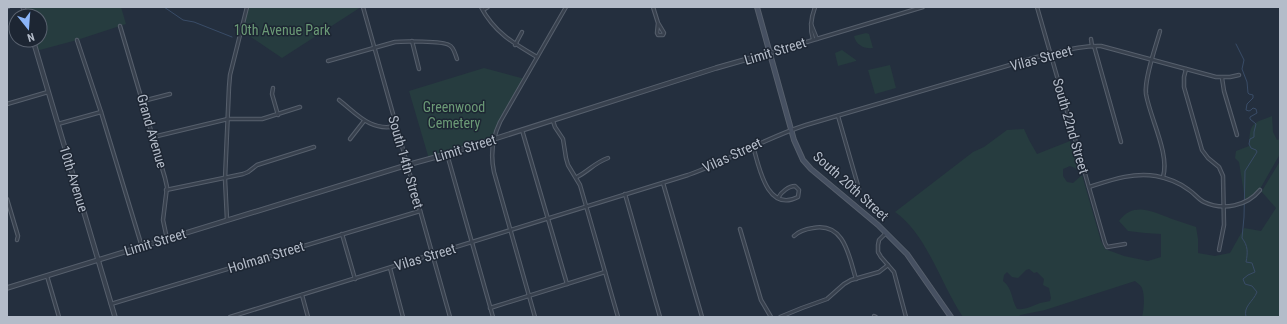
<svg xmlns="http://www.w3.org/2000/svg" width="1287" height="324" font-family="'Roboto Condensed',sans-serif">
<rect width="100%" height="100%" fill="#242f3e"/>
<g fill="#263c3f" fill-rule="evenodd">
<polygon points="23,7 121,7 126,24 77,40 36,51 33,40 40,40 40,16 26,16"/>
<polygon points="247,7 361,7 282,58 242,31"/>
<path d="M866,33L869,34L873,48C864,49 856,45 854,36Z"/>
<polygon points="842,50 856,60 856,61 838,66 835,53"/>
<polygon points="890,65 896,88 875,94 868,70"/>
<polygon points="484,68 525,79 500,122 493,139 429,159 409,91"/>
<path d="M1272,116L1273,132L1277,140L1280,139V154L1260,189L1262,191L1280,161V317H1142C1144,310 1145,295 1142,288C1141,285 1137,283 1135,281L1045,310L1020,315L1019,317H963C941,285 927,234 895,212L973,152L984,147L1007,130L1024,129L1029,140L1037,154L1070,141L1076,158L1080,160L1082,168L1080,170H1077L1075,168L1070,166L1063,169V176L1067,182L1073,183L1082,175L1101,241L1105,249L1124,256L1148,261L1161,257V234L1145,233L1128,231L1119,221C1134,201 1153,212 1172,219C1180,222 1188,224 1196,227L1198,239V253L1215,256L1230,253L1244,228L1261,231L1276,208L1260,190L1245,200L1239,162L1235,158L1236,151L1249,146C1250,123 1251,124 1272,116ZM1029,269L1034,273L1037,272L1044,279L1043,285L1049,288L1051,298L1050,301C1047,302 1044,302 1040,303C1033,306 1025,310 1017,309C1011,299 1013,289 1003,281L1004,275L1007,272L1012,277L1018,278L1026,270Z"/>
</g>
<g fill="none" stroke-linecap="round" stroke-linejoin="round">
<g stroke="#394c67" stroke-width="1">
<polyline points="164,7 183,20 194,22 232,37"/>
<path d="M1236,44L1244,60L1242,69L1247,82L1248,93L1249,94L1253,95V98L1247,104L1246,110L1249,111L1251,110L1253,108L1256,109L1257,113L1250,117V119L1256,124L1254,132V137L1250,139L1249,144L1251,148L1256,150L1257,152L1245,171L1244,217L1242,238C1248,246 1248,252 1246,262L1252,263L1255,272L1248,275L1243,279L1245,284L1252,286L1257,292C1253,302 1243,306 1246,317"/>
</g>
<g stroke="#565f6c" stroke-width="4.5">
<g id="minor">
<polyline points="7,7 8,7"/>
<polyline points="363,7 450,317"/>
<path d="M481,7C494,32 513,43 537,57"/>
<polyline points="653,7 658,23 657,33 658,35 663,35 664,33 658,23"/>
<polyline points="1037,7 1105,243 1107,247 1125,244"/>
<polyline points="483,10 488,7"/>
<polyline points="811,24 817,39"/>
<polyline points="120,26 165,178 167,187 163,220 167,239"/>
<path d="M1160,31C1156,46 1144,79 1146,94C1150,118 1170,154 1163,177"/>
<path d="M813,39C809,28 811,18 815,7"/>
<polyline points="1091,39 1092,46"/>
<polyline points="77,40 101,112 142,247"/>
<polyline points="412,41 419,69"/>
<polyline points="515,45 522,32"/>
<polyline points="1094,46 1121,142"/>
<polyline points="770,53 923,7"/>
<path d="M328,61L395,42C402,41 443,41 449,45C454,47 455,54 457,59"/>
<polyline points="1186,69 1184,77 1184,87 1202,150 1208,158 1219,167 1223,176 1224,225 1219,250"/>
<polyline points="1222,78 1224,91 1237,135"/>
<polyline points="273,88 272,94 278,115"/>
<path d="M339,100C357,114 371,132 396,126"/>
<polyline points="143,101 170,94"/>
<polyline points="7,104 48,92"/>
<polyline points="838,116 859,189"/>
<polyline points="553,121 555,127 563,139 566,158 568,165 580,185 618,317"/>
<polyline points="58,124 101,112"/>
<polyline points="522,130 567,284"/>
<polyline points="153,137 228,119 262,119 300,107"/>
<polyline points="350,139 364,121"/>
<path d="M753,146C759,167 767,213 798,197L799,190L795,186C789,186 781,192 778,198"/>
<polyline points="447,154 493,317"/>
<path d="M577,177C589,171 594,163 608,158"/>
<polyline points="663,183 702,317"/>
<path d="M1089,187C1111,180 1133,172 1156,176C1167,178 1180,183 1189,190C1195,194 1198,199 1204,202C1223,211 1247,206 1260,190"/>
<polyline points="166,190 243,174 248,172 257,165 314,147"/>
<polyline points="625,194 660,317"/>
<polyline points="7,199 18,236 17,240"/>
<polyline points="227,220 225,179 229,87 230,75 247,7"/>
<polyline points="740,229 761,300 771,317"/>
<polyline points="886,233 879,240 878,245 878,252 881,257 894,272 906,317"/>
<polyline points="342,234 355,279"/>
<path d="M794,236C799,231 806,229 813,228C845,222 849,257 856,279"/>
<polyline points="390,268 403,317"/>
<polyline points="47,276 59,317"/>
<polyline points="302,295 308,317"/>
<polyline points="111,304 420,211"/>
<polyline points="490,308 605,272"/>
<polyline points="874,316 876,317"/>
<path d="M230,317L688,175C728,161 765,138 806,125L1037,57C1058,53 1079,45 1101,46L1216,77H1230L1239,75"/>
<path d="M535,317L494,172C490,154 492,139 500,122L566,7"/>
<polyline points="780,317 802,308 827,299 844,284 851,280 879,272 888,265"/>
</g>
</g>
<g stroke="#565f6c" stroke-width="5.5">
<g id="tertiary">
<polyline points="23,7 26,16"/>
<polyline points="33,40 115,317"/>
<polyline points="7,288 407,165 447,154 716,68 769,53"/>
</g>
</g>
<g stroke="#565f6c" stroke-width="6">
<polyline id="secondary" points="757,7 794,140 803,160 811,169 878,225 907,254 951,317"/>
</g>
<use href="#minor" stroke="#38414e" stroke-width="2.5"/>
<use href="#tertiary" stroke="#38414e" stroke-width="3.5"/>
<use href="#secondary" stroke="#465061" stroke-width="4"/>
</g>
<g text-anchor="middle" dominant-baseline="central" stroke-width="3" stroke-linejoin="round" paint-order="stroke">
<g font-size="14" fill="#6b9a76" stroke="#1d2633">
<text x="282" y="30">10th Avenue Park</text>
<text x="454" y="107">Greenwood<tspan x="454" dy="16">Cemetery</tspan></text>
</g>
<g font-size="14" fill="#b4bcc9" stroke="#1d2633">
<text transform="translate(775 51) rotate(-17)">Limit Street</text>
<text transform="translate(1041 58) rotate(-15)">Vilas Street</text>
<text transform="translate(1071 126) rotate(74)">South 22nd Street</text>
<text transform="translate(152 131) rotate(74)">Grand Avenue</text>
<text transform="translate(465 148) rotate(-17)">Limit Street</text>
<text transform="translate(732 155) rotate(-25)">Vilas Street</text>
<text transform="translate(406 162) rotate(74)">South 14th Street</text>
<text transform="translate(74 179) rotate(73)">10th Avenue</text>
<text transform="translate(851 186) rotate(42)">South 20th Street</text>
<text transform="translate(155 242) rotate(-17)">Limit Street</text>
<text transform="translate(266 257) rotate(-17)">Holman Street</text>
<text transform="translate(425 257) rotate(-17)">Vilas Street</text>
</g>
</g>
<rect width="1287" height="324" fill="none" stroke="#b4bcc9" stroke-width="16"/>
<g transform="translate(28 28) rotate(163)"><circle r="19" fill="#1d2633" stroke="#59626f"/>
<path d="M0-3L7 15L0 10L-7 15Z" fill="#8ab4f8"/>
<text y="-6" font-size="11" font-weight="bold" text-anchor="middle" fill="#b4bcc9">N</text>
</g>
</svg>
